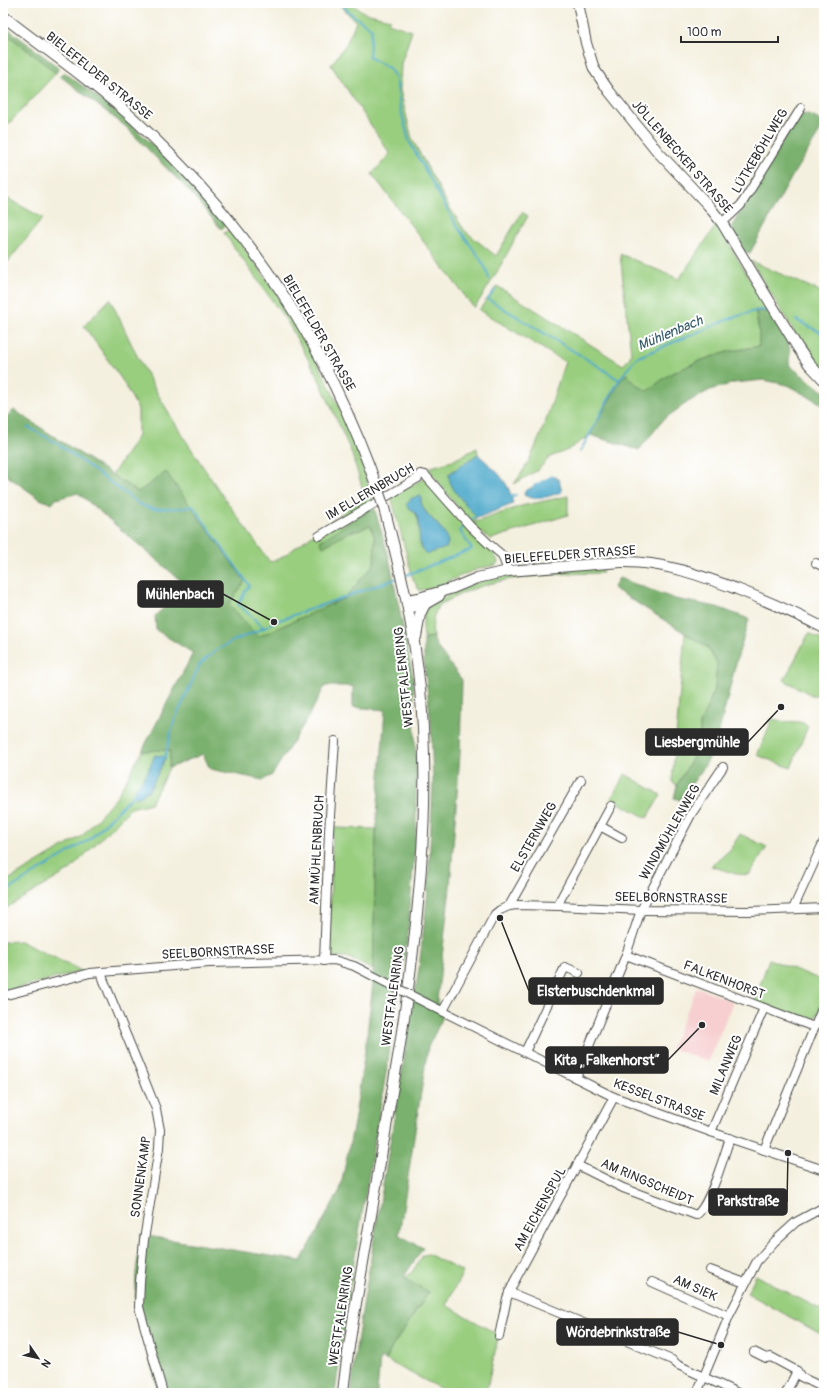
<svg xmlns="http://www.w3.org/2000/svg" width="827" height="1396" font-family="Pangolin,sans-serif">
<rect width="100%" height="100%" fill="#fff"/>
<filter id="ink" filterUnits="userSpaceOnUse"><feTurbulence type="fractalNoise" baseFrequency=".025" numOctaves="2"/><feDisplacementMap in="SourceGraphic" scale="8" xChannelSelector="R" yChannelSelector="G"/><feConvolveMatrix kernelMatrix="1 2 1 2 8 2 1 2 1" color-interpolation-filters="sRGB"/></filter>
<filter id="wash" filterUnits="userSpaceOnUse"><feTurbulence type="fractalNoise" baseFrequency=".012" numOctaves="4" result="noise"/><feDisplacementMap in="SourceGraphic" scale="16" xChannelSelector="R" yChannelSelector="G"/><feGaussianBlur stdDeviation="0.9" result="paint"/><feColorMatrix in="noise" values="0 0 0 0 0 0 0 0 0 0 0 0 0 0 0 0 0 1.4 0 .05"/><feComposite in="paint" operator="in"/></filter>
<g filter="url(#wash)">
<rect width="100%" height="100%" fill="#f4f0df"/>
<polygon fill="#f7cfd0" points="697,987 733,1002 708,1062 671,1048"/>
<g fill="#99ce7f" stroke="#627c55" fill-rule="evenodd">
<path d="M338,3H350L365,13L390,19L388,23L412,31L401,64L400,90L412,139L449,207L465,231L496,256L522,212L528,216C510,247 495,279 474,308L372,174L390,154L331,65L346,44L356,22Z"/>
<polygon points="3,31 56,73 3,130"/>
<polygon points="3,196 43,218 3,268"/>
<path d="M717,224L768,310H755L759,331V346L727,352L699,361L670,374L647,392L636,384L627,374L620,381L590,435L568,450L550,457L538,470L514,484C540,450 551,402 565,362L479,310L497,286L623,365L629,359L631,353L620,254L679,279Z"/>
<path d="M230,229C272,284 311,343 339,407C347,427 358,452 364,472C368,484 370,496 374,507L323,547L351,531H358L370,525L375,539L374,564L345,598L258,637L228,604L166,473L138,492L112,475L138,436V409L122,380L84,326L110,299C122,323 132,347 145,371C181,438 225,500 270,562L281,558L364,497L362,487L352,454L317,375L288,323L224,233Z"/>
<polygon points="751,261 824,293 824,373 808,354"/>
<path d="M477,448L478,454L449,474L477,518L473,523L521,506L568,496V515L491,539C473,531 441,485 428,468L452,461Z"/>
<path d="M423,479H425L465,527L486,547L494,553L498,562L496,565C484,567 474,570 463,575C449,580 434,591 419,590L413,579L392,500L393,496ZM421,496C419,511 436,520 443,531C446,534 447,539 448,543L421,544L419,523L416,514L407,505Z"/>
<path d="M601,568L603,573C553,574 498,574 453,598C450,600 443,602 440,605C432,613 432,627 433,637L424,638C423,630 422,619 425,611C428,605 437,601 442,598C490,570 547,571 601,568Z"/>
<polygon points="685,633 707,647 717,663 715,688 700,724 700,745 677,785 672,782"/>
<polygon points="809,633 824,640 824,682 815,697 784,680"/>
<path d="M771,719C775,719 777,720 781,721C790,723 799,719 808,726L791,768L757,755L769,728Z"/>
<path d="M170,750L169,768L151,803L131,808L70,870L3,910V883L82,836L116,798L142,751ZM155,755L165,757V759L149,791L144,792L135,790L147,773Z"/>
<polygon points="625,774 661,795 647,818 611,799"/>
<polygon points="333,828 376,829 373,970 347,957 331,957 328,954"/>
<polygon points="740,834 767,847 749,875 736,874 711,866 730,850"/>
<polygon points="20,941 82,971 3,992 3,942"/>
<path d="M769,959L824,981C824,993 822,1019 808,1022L754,1002Z"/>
<polygon points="428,1254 463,1272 446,1305 497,1334 498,1338 486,1393 449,1393 386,1360 392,1347 429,1292 403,1278 412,1272 423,1255"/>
<polygon points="756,1275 781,1289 824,1311 824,1336 747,1293"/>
</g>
<g fill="#7ab16e" stroke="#526e4c">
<polygon points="3,25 59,68 56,73 3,31"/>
<path d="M64,72C89,91 115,110 138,131C170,160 199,192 226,225L221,229L192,194L125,126L60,76Z"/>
<path d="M804,114C812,116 819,118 824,125L794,173L750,253L744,251L732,231V226L795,120Z"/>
<path d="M761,311L769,312C779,325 789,337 790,353C790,358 788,361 790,366L824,392V405L787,385L764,380L734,383L710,390L688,402L664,419L639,450L590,435L620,381L626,374L636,384L647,391L670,374L699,361L727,352L759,346V331L756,312Z"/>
<polygon points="14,410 138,492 166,472 245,581 229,604 258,637 345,598 374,564 375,539 370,525 358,531 351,531 323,547 320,541 374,507 389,557 413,678 416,771 416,830 408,933 386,1073 350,1285 335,1393 159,1393 135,1309 136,1273 141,1234 147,1236 301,1261 340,1190 354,1123 365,1051 373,983 376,829 385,710 353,707 353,686 325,686 309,716 272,775 263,780 210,769 203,754 169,768 170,750 142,751 193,653 156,630 155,616 186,585 78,493 56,499 52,504 40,499 3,473 3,420"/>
<polygon points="619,578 675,599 717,607 749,619 737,659 715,748 702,770 680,800 674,798 677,785 700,745 700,724 715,688 717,663 707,647 613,588"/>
<polygon points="433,637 437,647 462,680 460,754 450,887 437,1001 443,1017 428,1047 399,1235 423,1248 403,1278 429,1292 392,1347 386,1360 380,1358 377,1393 351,1393 356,1348 419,968 428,891 433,782 431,723 424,660 424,638"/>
</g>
<g fill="#4da9cb" stroke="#3c6a7b">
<path d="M478,454C495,471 509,479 513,504L477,518C469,507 447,488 449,474Z"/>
<path d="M553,476L559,480L562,492C550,496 536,502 524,495L525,491Z"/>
<path d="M418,496H421C419,511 435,520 443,531C446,534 447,539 448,543L446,548L427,554C414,546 423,526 416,514C414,511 409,508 406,505L412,498Z"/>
<polygon points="155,755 165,757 165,759 149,791 144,792 143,795 136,798 134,795 135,790 147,773"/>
</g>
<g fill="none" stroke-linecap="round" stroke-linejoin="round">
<g stroke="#4da9cb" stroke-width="2">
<polyline points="340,3 350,13 372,29 370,40 369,57 389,68 396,79 400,107 409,141 456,225 479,257 487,271 489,279"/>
<polyline points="495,290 488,299 598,366 619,380"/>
<polyline points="796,320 824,334"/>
<polyline points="28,427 58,444 141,505 153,509 184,508 193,506 249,585 238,604 264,628"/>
<polyline points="580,452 619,380 636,358 729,319 751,312 761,310 770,311"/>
<polyline points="534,486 553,476"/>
<polyline points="510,498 516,495"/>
<polyline points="471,520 478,515"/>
<polyline points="404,576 472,549 460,531 464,526"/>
<polyline points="163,759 165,757 173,724 200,664 214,652 233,641 264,628 274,622 398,578"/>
<polyline points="3,893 90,839 135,793"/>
</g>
</g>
</g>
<g filter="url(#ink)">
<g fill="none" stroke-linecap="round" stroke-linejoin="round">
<g stroke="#494946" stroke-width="10">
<g id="minor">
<polyline points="722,223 741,205 801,108"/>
<polyline points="319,536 418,478 420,474 425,475 446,499 470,526 489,544 502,555 508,571"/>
<polyline points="816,563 824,567"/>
<polyline points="600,826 622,838"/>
<polyline points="509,906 581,780"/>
<polyline points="559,906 560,900 611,806"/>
<polyline points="793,909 824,841"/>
<polyline points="626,955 814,1027"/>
<polyline points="324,961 329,831 335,741"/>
<polyline points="101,972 104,981 141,1071 156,1109 160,1130 159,1148 144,1240 140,1282 139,1307 163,1393"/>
<polyline points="3,996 90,973 209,963 334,960 354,966 385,982"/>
<polyline points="428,1004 614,1097 711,1132 824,1170"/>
<polyline points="443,1011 495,914 500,910 509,906 518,905 559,906 641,910 749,911 824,908"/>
<polyline points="525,1052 565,967 579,973"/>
<polyline points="576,1078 626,955 641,910 692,813 723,767"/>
<polyline points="711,1132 764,1008"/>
<polyline points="764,1150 824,1004"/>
<path d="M577,1165L623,1188L696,1215C710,1206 724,1155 730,1138"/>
<polyline points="710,1270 745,1283"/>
<polyline points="652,1282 729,1316"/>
<polyline points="509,1292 672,1360 678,1365 738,1393"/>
<polyline points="499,1336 507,1298 514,1282 614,1097"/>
<polyline points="754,1352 766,1358 771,1357 797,1371 801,1377 824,1388"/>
<polyline points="697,1393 729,1316 757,1261 775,1241 796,1222 824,1207"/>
<polyline points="786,1393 797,1371"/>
</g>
</g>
<g stroke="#494946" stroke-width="12">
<g id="major">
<polyline points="578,3 586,43 594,69 609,91 658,152 708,205 722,223 798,348 809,364 824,380"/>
<path d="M3,16C47,51 94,82 135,120C250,227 327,344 379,493"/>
<path d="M407,600L419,598L453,588L477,578L508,571L621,562C662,561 699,575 737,589C767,601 795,613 824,628"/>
<polyline points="408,608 425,604 439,596"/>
<polyline points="416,637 420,614 425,604"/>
<path d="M343,1393C347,1351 355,1310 362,1268C374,1196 387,1124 399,1051C417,935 432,807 420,689C414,627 400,568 384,508"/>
</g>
</g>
<use href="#minor" stroke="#fff" stroke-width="8"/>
<use href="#major" stroke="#fff" stroke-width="10"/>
<g stroke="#494946" stroke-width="10" stroke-linecap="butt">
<polyline id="minor-bridge" points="385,982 428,1004"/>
</g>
<g stroke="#494946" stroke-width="12" stroke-linecap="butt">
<polyline id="major-bridge" points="379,493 384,508"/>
</g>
<use href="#minor-bridge" stroke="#fff" stroke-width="8"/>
<use href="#major-bridge" stroke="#fff" stroke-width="10"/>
</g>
</g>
<g text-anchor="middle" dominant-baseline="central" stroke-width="4" stroke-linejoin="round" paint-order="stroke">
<g font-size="13" fill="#2b2b2b" stroke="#fff">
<text transform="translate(99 76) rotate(39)">BIELEFELDER STRASSE</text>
<text transform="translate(760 151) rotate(-59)">LÜTKEBÖHLWEG</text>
<text transform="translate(682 157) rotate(49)">JÖLLENBECKER STRASSE</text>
<text transform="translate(319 333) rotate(60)">BIELEFELDER STRASSE</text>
<text transform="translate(370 492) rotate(-30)">IM ELLERNBRUCH</text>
<text transform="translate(570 555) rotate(-4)">BIELEFELDER STRASSE</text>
<text transform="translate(404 677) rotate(-96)">WESTFALENRING</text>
<text transform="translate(670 832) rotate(-60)">WINDMÜHLENWEG</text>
<text transform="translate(534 837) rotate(-60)">ELSTERNWEG</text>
<text transform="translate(317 850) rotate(-87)">AM MÜHLENBRUCH</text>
<text transform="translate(671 898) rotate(1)">SEELBORNSTRASSE</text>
<text transform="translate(218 952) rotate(-3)">SEELBORNSTRASSE</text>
<text transform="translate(724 980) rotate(21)">FALKENHORST</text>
<text transform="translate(393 996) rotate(-82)">WESTFALENRING</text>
<text transform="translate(726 1065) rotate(-67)">MILANWEG</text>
<text transform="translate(659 1100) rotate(21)">KESSELSTRASSE</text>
<text transform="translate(141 1177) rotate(-82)">SONNENKAMP</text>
<text transform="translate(647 1182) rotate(23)">AM RINGSCHEIDT</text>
<text transform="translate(540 1209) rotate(-61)">AM EICHENSPUL</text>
<text transform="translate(695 1288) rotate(24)">AM SIEK</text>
<text transform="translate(341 1316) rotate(-81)">WESTFALENRING</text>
</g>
<g font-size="14" font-style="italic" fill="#395d6b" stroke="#fff">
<text transform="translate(670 333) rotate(-23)">Mühlenbach</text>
</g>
</g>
<path fill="none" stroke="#2b2b2b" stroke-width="1.5" d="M274 622L223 594M781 707L748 742M500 918L529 991M702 1025L668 1060M788 1153L787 1202M721 1345L678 1332"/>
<g fill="#2b2b2b" stroke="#fff" stroke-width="1.5">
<circle cx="274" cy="622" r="4"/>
<circle cx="781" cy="707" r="4"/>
<circle cx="500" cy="918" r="4"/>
<circle cx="702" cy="1025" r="4"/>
<circle cx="788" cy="1153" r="4"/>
<circle cx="721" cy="1345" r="4"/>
</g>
<g fill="#2b2b2b" stroke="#2b2b2b" stroke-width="1.5">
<rect x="138" y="581" width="85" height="26" rx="4"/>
<rect x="646" y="729" width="102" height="26" rx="4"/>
<rect x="529" y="978" width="134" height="26" rx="4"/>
<rect x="546" y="1047" width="122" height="26" rx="4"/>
<rect x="709" y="1189" width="78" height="26" rx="4"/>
<rect x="557" y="1319" width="121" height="26" rx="4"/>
</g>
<g font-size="14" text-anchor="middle" font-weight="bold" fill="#fff">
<text x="180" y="599">Mühlenbach</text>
<text x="697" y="747">Liesbergmühle</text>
<text x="596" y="996">Elsterbuschdenkmal</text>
<text x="607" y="1065">Kita „Falkenhorst“</text>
<text x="748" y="1206">Parkstraße</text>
<text x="618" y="1337">Wördebrinkstraße</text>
</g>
<rect width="827" height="1396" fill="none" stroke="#fff" stroke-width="16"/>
<g transform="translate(38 1358) rotate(124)" stroke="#ffffff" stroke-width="3" paint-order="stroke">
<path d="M0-3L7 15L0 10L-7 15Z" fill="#2b2b2b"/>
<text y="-6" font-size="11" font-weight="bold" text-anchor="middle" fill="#2b2b2b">N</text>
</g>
<path d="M681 36v6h97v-6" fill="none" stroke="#2b2b2b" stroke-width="2"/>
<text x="687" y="36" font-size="12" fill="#2b2b2b" stroke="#ffffff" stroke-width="3" paint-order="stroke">100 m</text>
</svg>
